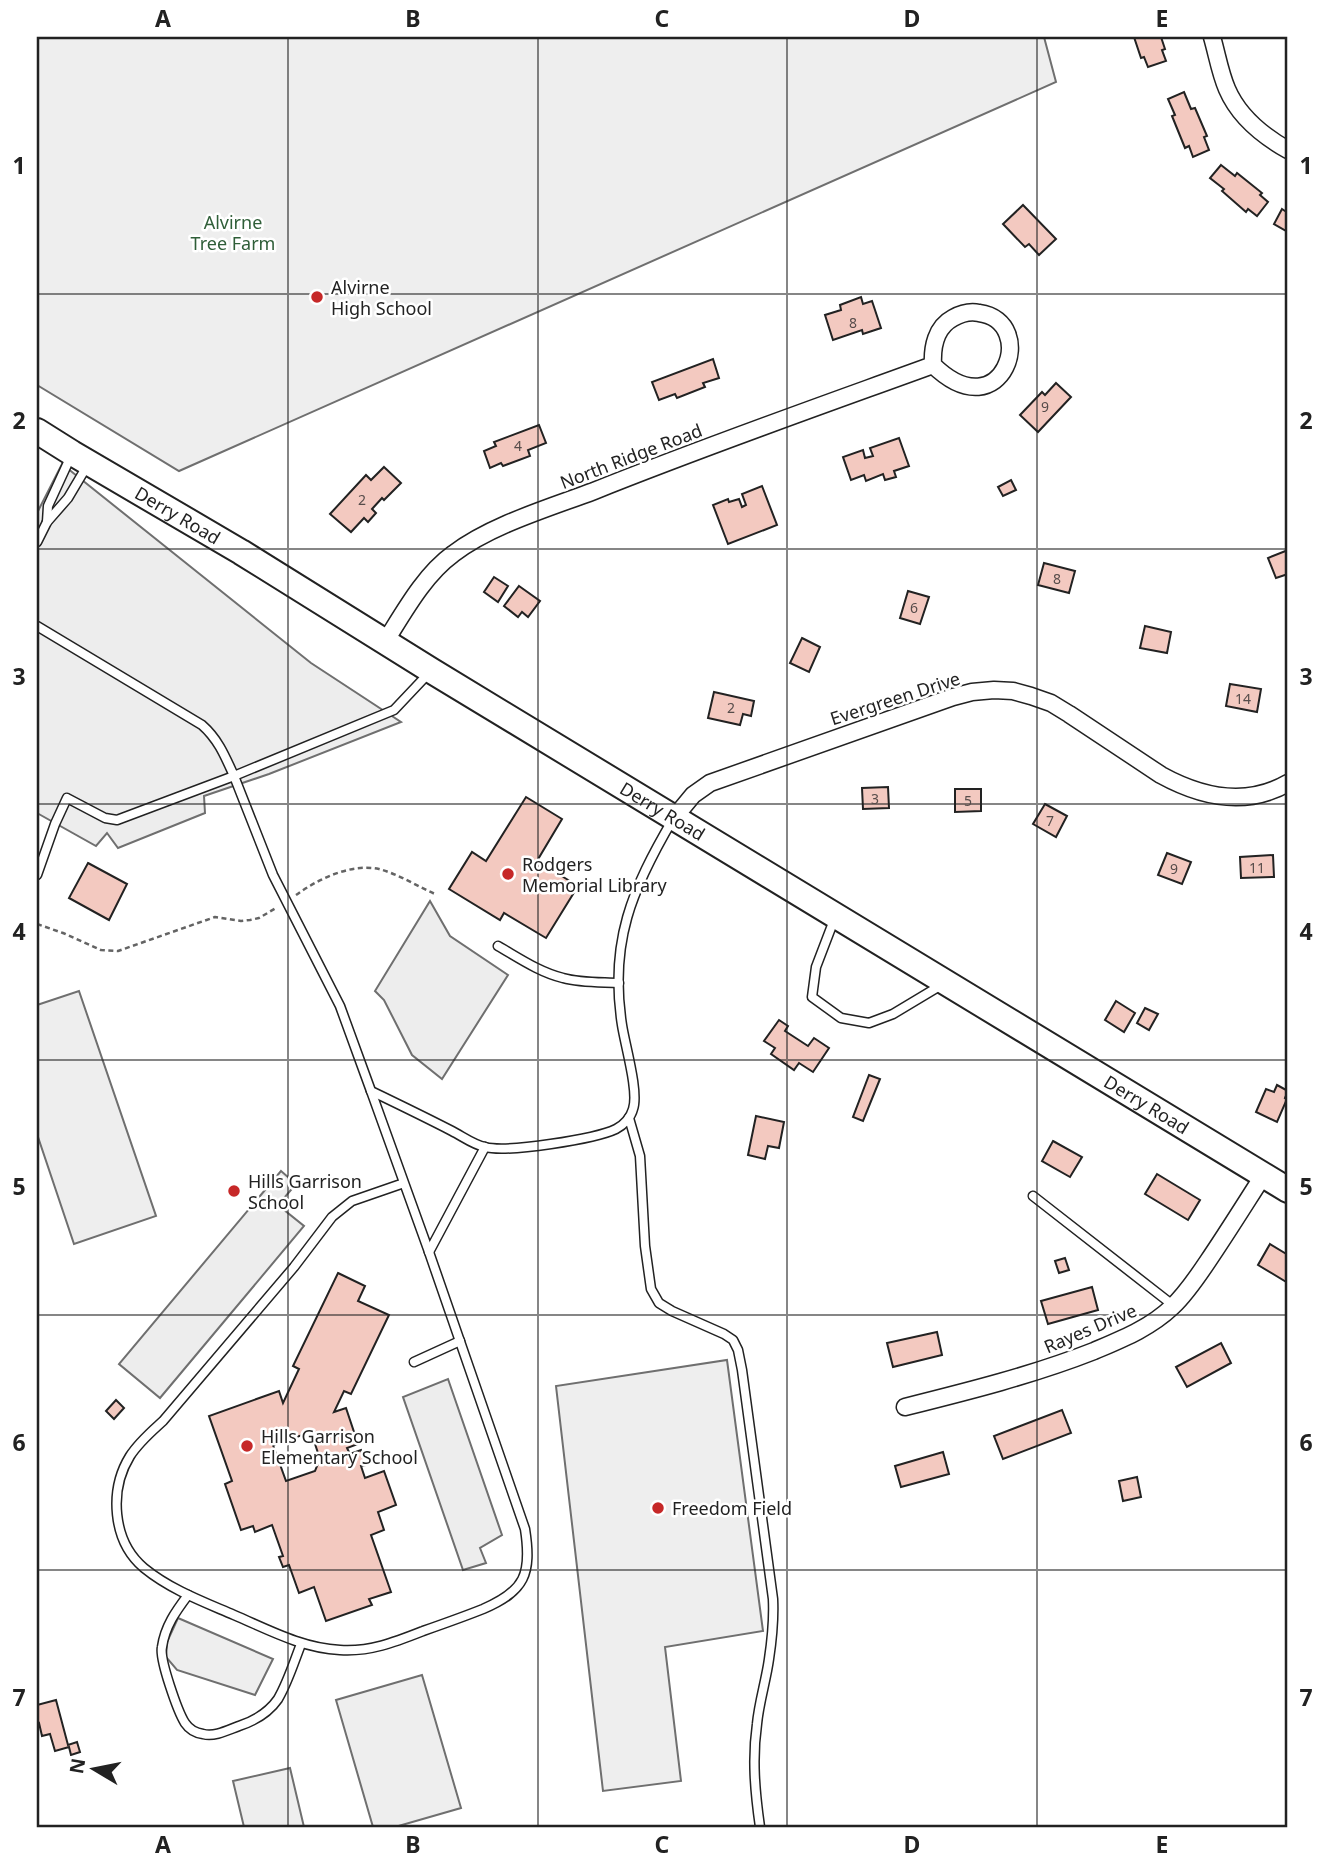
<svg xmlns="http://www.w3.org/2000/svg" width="1325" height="1864" font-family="'Noto Sans',sans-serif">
<rect width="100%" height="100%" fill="#fff"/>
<g fill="#eee" stroke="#6f6f6f" stroke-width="2">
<polygon points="37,37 1044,37 1056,82 179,471 37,385"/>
<polygon points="79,991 156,1216 74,1244 37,1134 37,1005"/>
<polygon points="727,1360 763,1631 665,1647 681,1781 603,1791 556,1386"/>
<polygon points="178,1618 273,1659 255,1695 177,1670 166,1657 167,1642"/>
<polygon points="422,1675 461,1808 395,1827 373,1827 336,1700"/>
<polygon points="290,1768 304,1827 244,1827 233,1781"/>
</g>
<g fill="#ededed" stroke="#6f6f6f" stroke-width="2">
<polygon points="62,464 311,663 401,722 269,774 204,796 205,813 118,848 107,833 96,846 37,813 37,513"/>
<polygon points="430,901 450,936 508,975 442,1079 412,1055 384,1000 375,991"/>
<polygon points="281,1171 296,1184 278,1205 304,1226 160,1398 119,1364"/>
<polygon points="448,1379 502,1535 480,1548 486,1563 463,1570 403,1397"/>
</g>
<g fill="#f3c9c0" stroke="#222" stroke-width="2" fill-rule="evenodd">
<polygon points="1134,37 1161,37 1165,49 1162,50 1166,61 1148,67 1144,57 1141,58"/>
<polygon points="1184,92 1191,109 1195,108 1207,136 1204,137 1209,150 1193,157 1189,146 1185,148 1172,116 1175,115 1168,99"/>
<polygon points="1221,165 1235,176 1237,173 1262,193 1260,195 1268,202 1257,216 1248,209 1246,212 1222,191 1224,189 1210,178"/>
<polygon points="1023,205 1056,239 1039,255 1029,244 1025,247 1003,224"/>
<polygon points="1282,209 1288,213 1288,232 1274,224"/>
<polygon points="861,297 863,304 872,301 881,328 863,334 862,330 833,340 825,315 841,310 840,305"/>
<polygon points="713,359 719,378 703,383 705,387 677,398 675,394 659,400 652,382"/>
<polygon points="1056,383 1071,397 1038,432 1020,415 1042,392 1045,395"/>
<polygon points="539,425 546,443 528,450 530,456 503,466 501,463 490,468 484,451 496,446 494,442"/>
<polygon points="899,438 909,466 894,471 896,477 885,480 883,474 866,481 864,475 851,480 843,457 863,450 865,458 873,456 870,448"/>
<polygon points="384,467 401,483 384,500 382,498 372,509 376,513 368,522 364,518 351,532 330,514 366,475 371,480"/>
<polygon points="1011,480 1016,490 1003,496 998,487"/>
<polygon points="762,486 777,525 728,544 713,505 728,499 729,502 739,499 742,507 746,505 742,494"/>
<polygon points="1288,550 1288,574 1276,578 1268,558"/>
<polygon points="1044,563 1075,571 1069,593 1038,585"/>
<polygon points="494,577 508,586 498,602 484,592"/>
<polygon points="519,586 540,601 528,617 522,612 518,617 504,606"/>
<polygon points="908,591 929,597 920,624 900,618"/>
<polygon points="1145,626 1171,632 1167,653 1140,648"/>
<polygon points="802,638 820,647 809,672 790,663"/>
<polygon points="1230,684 1261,689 1257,712 1226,706"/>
<polygon points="714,692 754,701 751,716 743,714 740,725 708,718"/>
<polygon points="888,787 889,808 863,809 862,788"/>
<polygon points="955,789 981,789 981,811 955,812"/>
<polygon points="526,797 562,819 537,861 578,886 546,938 504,913 500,920 449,889 472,852 486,861"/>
<polygon points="1045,804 1067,816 1056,837 1033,824"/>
<polygon points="1167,853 1191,862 1182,884 1158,875"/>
<polygon points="1273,855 1274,877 1241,878 1240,857"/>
<polygon points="88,863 127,884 109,920 69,898"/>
<polygon points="1116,1001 1135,1013 1124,1032 1105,1020"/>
<polygon points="1145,1008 1158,1014 1149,1030 1137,1023"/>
<polygon points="779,1020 788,1026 785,1031 808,1046 814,1038 829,1048 813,1072 799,1063 794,1070 771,1054 775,1048 764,1041"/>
<polygon points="869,1075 880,1079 863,1121 853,1117"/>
<polygon points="1277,1085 1288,1091 1285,1098 1287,1099 1277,1122 1256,1112 1266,1089 1274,1092"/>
<polygon points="756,1116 784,1122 779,1148 768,1146 765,1159 748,1155"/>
<polygon points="1053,1141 1082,1157 1070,1177 1042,1161"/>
<polygon points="1157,1174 1200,1200 1188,1220 1145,1194"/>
<polygon points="1270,1244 1288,1255 1288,1283 1258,1265"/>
<polygon points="1065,1258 1069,1270 1059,1273 1055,1261"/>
<path d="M338,1273L365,1286L358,1301L389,1315L351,1394L344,1391L334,1412L346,1408L358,1444L347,1448L350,1454L361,1450L366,1465L361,1466L365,1478L384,1471L396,1505L378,1512L384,1530L371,1535L391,1592L369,1599L372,1605L326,1621L314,1587L299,1593L289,1565L283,1567L279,1557L283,1556L272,1525L255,1532L253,1526L241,1530L225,1484L232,1481L209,1416L279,1391L283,1403L299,1369L293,1366ZM311,1432L320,1459L315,1471L286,1481L273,1445Z"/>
<polygon points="1092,1287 1098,1310 1048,1324 1041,1301"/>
<polygon points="937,1332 942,1355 893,1367 887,1343"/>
<polygon points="1221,1343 1231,1363 1187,1387 1176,1367"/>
<polygon points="116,1400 124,1408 114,1419 106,1411"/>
<polygon points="1062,1410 1071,1433 1003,1459 994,1436"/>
<polygon points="943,1452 949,1474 901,1487 895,1466"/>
<polygon points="1137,1477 1141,1497 1123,1501 1119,1481"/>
<polygon points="56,1700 68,1745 77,1742 80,1752 71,1755 69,1747 55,1751 50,1734 42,1736 39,1723 37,1724 37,1705"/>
</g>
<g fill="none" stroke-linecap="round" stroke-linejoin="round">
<g stroke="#222" stroke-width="11">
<g id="service">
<polyline points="47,522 48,506 71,456"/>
<polyline points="37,542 47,522 68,498 87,466"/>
<path d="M37,626L202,725C218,739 225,756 234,776L394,710L428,674"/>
<path d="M37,875L55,824L67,798L105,818L117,820L234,776L273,875L340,1006L371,1091C398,1104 425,1117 452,1131C462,1136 474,1145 485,1147C507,1153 595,1139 616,1129C624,1125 631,1117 633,1109C639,1092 625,1045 622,1025C609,942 632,889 673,819"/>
<polyline points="834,920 816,967 812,997 841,1018 869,1023 893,1014 943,984"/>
<path d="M498,946C519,958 539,972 563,978C581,983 600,982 619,983"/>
<path d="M371,1091L429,1252L525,1529C532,1574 525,1591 483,1609C463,1617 443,1624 423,1631C395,1642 370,1652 340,1650C302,1648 269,1630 234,1615C204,1602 171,1590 144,1568C112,1541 109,1490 130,1456C139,1442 151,1432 163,1421L294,1267L332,1217L352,1201L404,1183"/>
<path d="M629,1118L640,1156L645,1246L651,1289L659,1303L672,1311L724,1334L733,1340L738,1350L742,1370L773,1599C774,1619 772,1639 769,1659C766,1681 759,1702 757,1724C752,1759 755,1792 760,1827"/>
<polyline points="1033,1196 1174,1306"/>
<polyline points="429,1252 485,1147"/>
<polyline points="414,1362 460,1341"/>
<path d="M188,1595C176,1611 165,1626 162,1647C159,1659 178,1712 185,1723C189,1729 196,1733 203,1734C215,1737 228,1730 239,1726C254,1721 269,1712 278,1699C288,1682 294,1662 301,1644"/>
</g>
</g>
<g stroke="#222" stroke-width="19">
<g id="minor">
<path d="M1212,37C1217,54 1220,73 1227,89C1239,117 1263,136 1288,150"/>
<path d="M385,642C404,612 424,575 453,554C491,525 549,508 594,491C706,446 820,406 933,365C1003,433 1040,321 979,313C970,311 962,313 953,318C936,327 932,347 933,365"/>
<path d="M674,818L693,795L710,783L953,697L972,692L994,690L1013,691L1031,696L1051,703L1069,714L1161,775C1201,797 1246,807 1288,783"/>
<path d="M905,1407C969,1391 1033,1375 1094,1351C1122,1339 1150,1328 1172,1307C1186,1294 1198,1276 1208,1261C1227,1233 1245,1204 1263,1176"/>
</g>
</g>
<g stroke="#222" stroke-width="28">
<g id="primary">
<path id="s1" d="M37,431L72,453L241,552L432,671L1288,1190"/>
</g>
</g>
<g stroke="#646464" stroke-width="2.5" stroke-dasharray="5 3.5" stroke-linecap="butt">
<path d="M296,895C318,879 351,863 379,869C398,874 417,886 435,894"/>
<polyline points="37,924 63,933 101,950 118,951 215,917 241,921 250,920 259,918 276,908"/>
</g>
<use href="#service" stroke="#fff" stroke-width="8"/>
<use href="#minor" stroke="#fff" stroke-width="16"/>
<use href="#primary" stroke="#fff" stroke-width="24"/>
</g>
<path fill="none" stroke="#222" stroke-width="2" stroke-opacity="0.55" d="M288,37V1827M538,37V1827M787,37V1827M1037,37V1827M37,294H1288M37,549H1288M37,804H1288M37,1060H1288M37,1315H1288M37,1570H1288"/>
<g fill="#c62828" stroke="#fff" stroke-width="2.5">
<circle cx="317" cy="297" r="7"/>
<circle cx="508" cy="874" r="7"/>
<circle cx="234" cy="1191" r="7"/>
<circle cx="247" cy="1446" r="7"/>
<circle cx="658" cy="1508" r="7"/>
</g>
<g text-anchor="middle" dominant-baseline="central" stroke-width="5" stroke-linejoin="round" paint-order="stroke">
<g font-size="14" fill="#564c4a">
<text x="853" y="322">8</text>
<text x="1045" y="406">9</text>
<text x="518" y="445">4</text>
<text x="362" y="499">2</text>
<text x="1057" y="578">8</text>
<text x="914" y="607">6</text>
<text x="1243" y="698">14</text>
<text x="731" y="707">2</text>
<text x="875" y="798">3</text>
<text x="968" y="800">5</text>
<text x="1050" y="820">7</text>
<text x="1257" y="867">11</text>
<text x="1174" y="868">9</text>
</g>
<g font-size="18" fill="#2f5e38" stroke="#fff">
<text x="233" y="222">Alvirne<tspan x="233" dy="21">Tree Farm</tspan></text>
</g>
<g font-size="18" fill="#222" stroke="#fff" text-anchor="start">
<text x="331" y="287">Alvirne<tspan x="331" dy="21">High School</tspan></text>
<text x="522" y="864">Rodgers<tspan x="522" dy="21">Memorial Library</tspan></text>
<text x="248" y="1181">Hills Garrison<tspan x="248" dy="21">School</tspan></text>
<text x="261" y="1436">Hills Garrison<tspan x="261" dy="21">Elementary School</tspan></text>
<text x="672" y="1508">Freedom Field</text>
</g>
<g font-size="18" fill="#222" stroke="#fff">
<text transform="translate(631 456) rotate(-21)">North Ridge Road</text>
<text stroke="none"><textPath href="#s1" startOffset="164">Derry Road</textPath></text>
<text transform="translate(895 698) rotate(-18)">Evergreen Drive</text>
<text stroke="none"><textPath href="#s1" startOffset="732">Derry Road</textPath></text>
<text stroke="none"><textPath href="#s1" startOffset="1298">Derry Road</textPath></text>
<text transform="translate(1090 1328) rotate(-23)">Rayes Drive</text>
</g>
</g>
<rect width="1325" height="1864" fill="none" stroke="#ffffff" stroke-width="77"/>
<g transform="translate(94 1769) rotate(280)" stroke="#ffffff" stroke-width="5" paint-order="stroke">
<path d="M0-5L12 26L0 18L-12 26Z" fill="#222222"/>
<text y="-10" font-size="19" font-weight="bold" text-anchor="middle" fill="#222222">N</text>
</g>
<rect x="38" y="38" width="1248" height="1788" fill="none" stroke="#222" stroke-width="2.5"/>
<g font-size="23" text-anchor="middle" font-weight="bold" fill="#222">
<text x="163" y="27">A</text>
<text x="413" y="27">B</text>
<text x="662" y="27">C</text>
<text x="912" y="27">D</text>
<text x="1162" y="27">E</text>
<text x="19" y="174">1</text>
<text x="1306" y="174">1</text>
<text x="19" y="429">2</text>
<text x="1306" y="429">2</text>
<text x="19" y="685">3</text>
<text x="1306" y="685">3</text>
<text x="19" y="940">4</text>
<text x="1306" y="940">4</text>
<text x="19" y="1195">5</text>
<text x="1306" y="1195">5</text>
<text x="19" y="1451">6</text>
<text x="1306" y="1451">6</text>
<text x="19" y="1706">7</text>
<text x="1306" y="1706">7</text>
<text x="163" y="1853">A</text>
<text x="413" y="1853">B</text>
<text x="662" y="1853">C</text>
<text x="912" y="1853">D</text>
<text x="1162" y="1853">E</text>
</g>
</svg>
